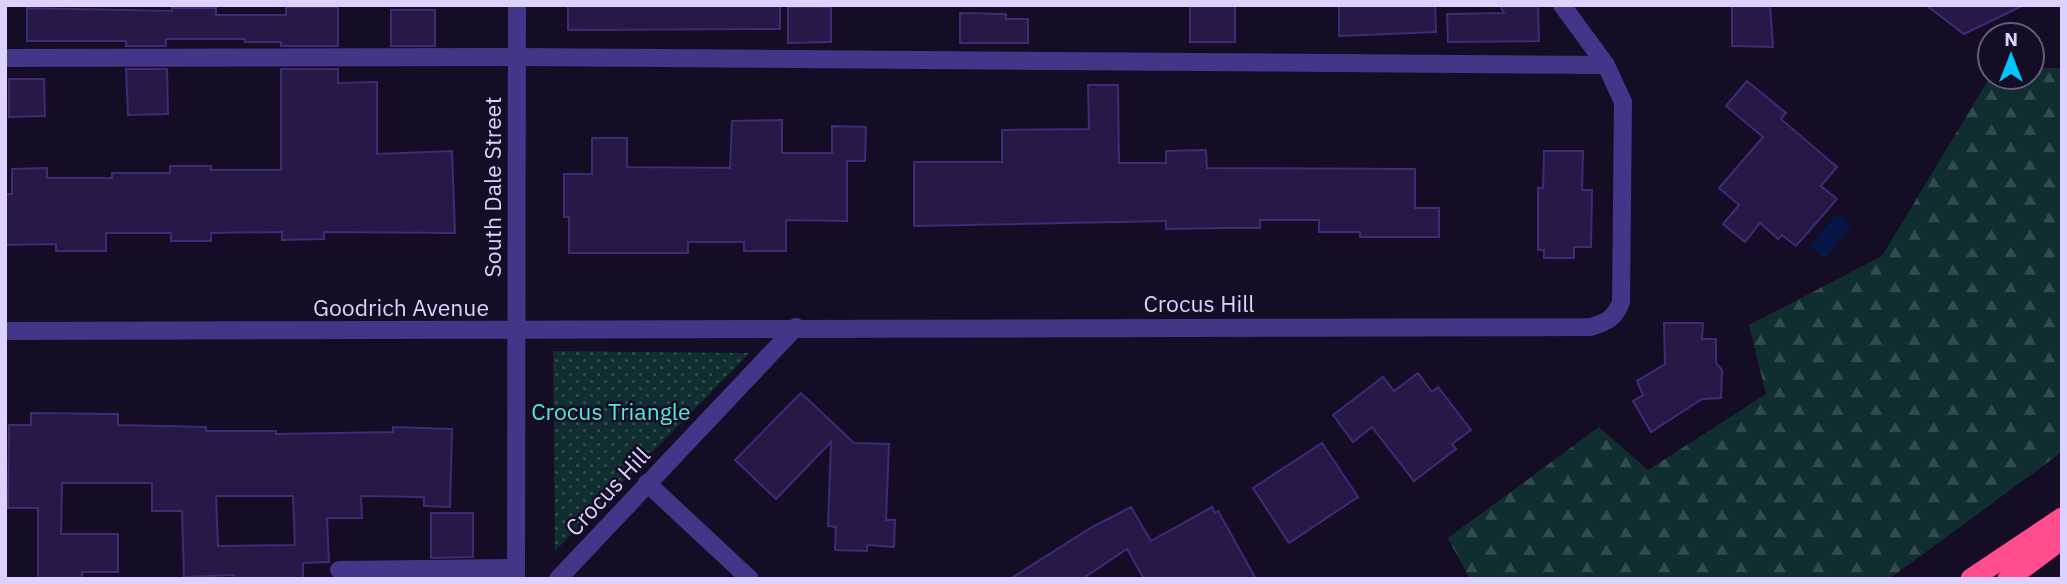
<svg xmlns="http://www.w3.org/2000/svg" width="2067" height="584" font-family="'IBM Plex Sans',sans-serif">
<defs>
<pattern id="forest-firs" width="22" height="20" patternUnits="userSpaceOnUse" patternTransform="scale(1.75)"><rect width="22" height="20" fill="#102d30"/><path d="M5 1l3.5 6h-7zM16 11l3.5 6h-7z" fill="#324b4f"/></pattern>
<pattern id="park-dots" width="8" height="8" patternUnits="userSpaceOnUse" patternTransform="scale(1.75)"><rect width="8" height="8" fill="#102d30"/><path d="M2 2h.1M6 6h.1" fill="none" stroke="#324b4f" stroke-width="1.8" stroke-linecap="round"/></pattern>
</defs>
<rect width="100%" height="100%" fill="#150d26"/>
<polygon fill="url(#forest-firs)" points="2032,68 2062,68 2062,452 1889,579 1470,579 1448,538 1599,427 1648,470 1766,394 1749,325 1882,256 1990,77 2032,77"/>
<polygon fill="url(#park-dots)" points="553,351 750,353 555,551"/>
<polygon fill="#071646" points="1837,214 1851,227 1825,258 1810,246"/>
<g fill="#281848" stroke="#412975" stroke-width="2" fill-rule="evenodd">
<polygon points="568,5 780,5 780,29 568,30"/>
<rect x="1190" y="5" width="45" height="37"/>
<polygon points="1339,5 1435,5 1436,32 1339,36"/>
<polygon points="1500,5 1538,5 1539,41 1448,42 1447,14 1504,13"/>
<polygon points="1732,5 1770,5 1773,47 1732,46"/>
<polygon points="1926,5 2024,5 1964,34"/>
<polygon points="286,7 338,7 338,46 281,46 281,42 245,42 245,39 166,39 166,46 126,46 126,41 27,41 27,8 172,11 172,8 216,8 216,15 286,15"/>
<polygon points="788,7 831,7 831,42 788,43"/>
<rect x="391" y="10" width="44" height="36"/>
<polygon points="960,13 1006,14 1006,19 1028,19 1028,43 960,43"/>
<polygon points="126,69 167,69 168,114 128,115"/>
<polygon points="281,69 338,69 338,83 377,82 377,154 452,151 455,233 324,232 324,239 282,240 282,232 211,233 211,241 171,241 171,233 106,233 106,251 56,251 56,244 5,245 5,194 12,194 12,169 47,168 47,178 112,178 112,173 170,173 170,166 211,166 211,170 281,170"/>
<polygon points="9,79 44,79 45,116 9,117"/>
<polygon points="1747,81 1786,113 1781,119 1837,167 1821,186 1837,199 1796,246 1782,235 1778,239 1760,223 1745,242 1723,224 1739,205 1719,188 1763,137 1726,106"/>
<polygon points="1088,85 1118,85 1119,163 1166,163 1166,151 1206,150 1207,168 1415,169 1415,208 1439,208 1439,237 1360,237 1360,232 1319,232 1319,220 1260,220 1260,228 1225,228 1166,229 1166,221 914,226 914,162 1002,162 1002,130 1089,129"/>
<polygon points="782,120 782,153 832,153 832,126 866,127 865,161 847,161 847,221 786,220 786,251 744,251 744,242 688,242 688,253 569,253 569,217 564,217 564,174 592,174 592,138 627,138 627,167 730,168 732,121"/>
<polygon points="1544,151 1583,151 1582,190 1592,190 1591,247 1574,247 1574,258 1544,258 1544,250 1538,250 1538,188 1543,188"/>
<polygon points="1664,323 1703,323 1702,339 1716,339 1716,363 1722,370 1721,398 1702,399 1651,432 1633,401 1643,395 1637,381 1665,364"/>
<polygon points="1418,373 1432,392 1438,387 1471,430 1452,444 1456,449 1414,481 1372,427 1353,442 1333,415 1383,377 1394,391"/>
<polygon points="801,393 854,443 889,444 886,520 895,520 894,547 867,545 867,551 835,550 836,527 828,526 831,442 776,499 735,460"/>
<path d="M31,413L118,414V425L206,427V431H276V434L393,432V427L452,429L450,507L424,506V497L361,496L362,518H327L329,562L303,563V579H234V575L184,577L182,511H152V483H62L61,534H118V572H82V579H38V508H8L9,425H31ZM216,496H293L295,545L218,546Z"/>
<polygon points="1322,443 1358,497 1289,543 1253,488"/>
<polygon points="1131,507 1151,541 1212,507 1215,513 1218,511 1256,579 1144,579 1127,549 1082,579 1010,579 1092,527"/>
<polygon points="431,513 473,513 473,557 431,558"/>
</g>
<g fill="none" stroke-linecap="round" stroke-linejoin="round">
<g stroke="#433688" stroke-width="18">
<polyline points="5,58 517,57 1606,65"/>
<polyline points="339,570 516,568"/>
</g>
<g stroke="#433688" stroke-width="18">
<path d="M5,331L1591,327C1607,322 1615,318 1621,302L1623,102L1606,65L1562,5"/>
<polyline points="647,483 750,579"/>
<polyline points="516,579 517,5"/>
<polyline points="558,579 796,327"/>
</g>
<g stroke="#ff4d8d" stroke-width="21">
<polyline points="1971,579 2062,518"/>
<polyline points="2008,579 2062,539"/>
</g>
</g>
<g text-anchor="middle" dominant-baseline="central" stroke-width="5" stroke-linejoin="round" paint-order="stroke">
<g font-size="23" fill="#ddd2ff" stroke="#150d26">
<text transform="translate(492 187) rotate(-90)">South Dale Street</text>
<text x="1199" y="303">Crocus Hill</text>
<text x="401" y="307">Goodrich Avenue</text>
<text transform="translate(607 491) rotate(-47)">Crocus Hill</text>
</g>
<g font-size="23" fill="#57e7d4" stroke="#150d26">
<text x="611" y="411">Crocus Triangle</text>
</g>
</g>
<rect width="2067" height="584" fill="none" stroke="#ddd2ff" stroke-width="14"/>
<g transform="translate(2011 56)"><circle r="33" fill="#150d26" stroke="#655c7d" stroke-width="2"/>
<path d="M0-5L12 26L0 18L-12 26Z" fill="#00c5fd"/>
<text y="-10" font-size="19" font-weight="bold" text-anchor="middle" fill="#ddd2ff">N</text>
</g>
</svg>
